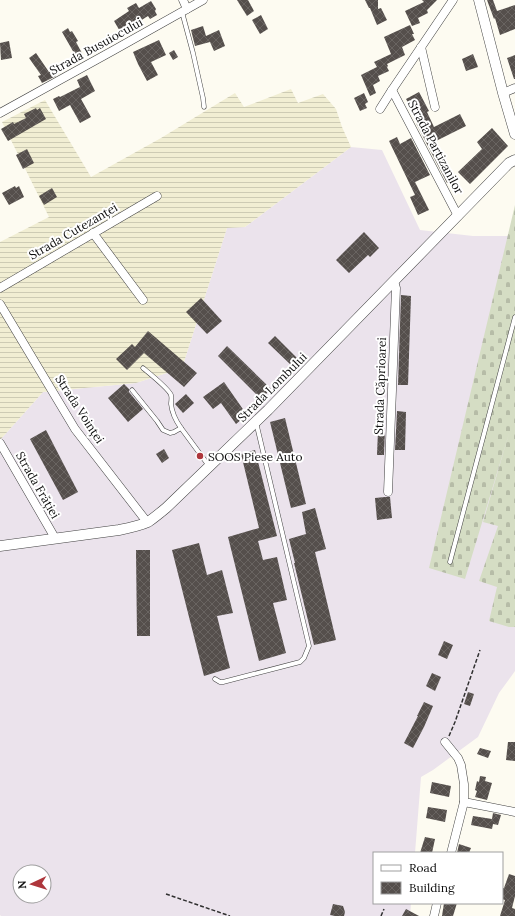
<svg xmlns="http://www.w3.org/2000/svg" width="515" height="916" font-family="Lora,serif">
<defs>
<pattern id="farmland-rules" width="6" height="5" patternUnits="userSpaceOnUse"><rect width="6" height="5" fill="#f1eed3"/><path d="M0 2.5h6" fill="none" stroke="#cdcbb4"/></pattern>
<pattern id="cemetery-stones" width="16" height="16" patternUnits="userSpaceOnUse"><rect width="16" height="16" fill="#d5ddc4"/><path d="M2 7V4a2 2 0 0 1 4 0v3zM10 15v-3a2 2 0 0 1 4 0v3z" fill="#b6bca7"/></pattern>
<pattern id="building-cross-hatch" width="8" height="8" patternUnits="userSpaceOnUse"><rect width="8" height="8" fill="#554f4c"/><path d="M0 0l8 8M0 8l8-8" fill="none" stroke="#696461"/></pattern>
</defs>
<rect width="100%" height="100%" fill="#fdfbf1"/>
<path fill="#ebe3ec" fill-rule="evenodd" d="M351,147L382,150L420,230L473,236H515V671L499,693L478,737L433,770L421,777L415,853H374V903H411L410,916H1L0,915V440L43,392L136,383L182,368L227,228L245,227ZM20,872H44V896H20Z"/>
<polygon fill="url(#farmland-rules)" points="291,89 298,103 323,94 336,109 342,127 351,147 245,227 227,228 182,368 136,383 43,392 0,440 0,242 49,217 2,122 45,100 91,177 161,138 235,93 244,107"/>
<polygon fill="url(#cemetery-stones)" points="515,205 515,627 509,627 489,621 497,587 479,581 498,526 483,522 510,430 465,579 429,568"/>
<g fill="url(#building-cross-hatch)">
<polygon points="237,0 248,0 254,11 247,16"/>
<polygon points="365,0 378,0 378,9 381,8 387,20 377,25 370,8 369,8"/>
<polygon points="422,0 437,0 427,10 428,13 418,18 420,23 412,26 405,11 424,2"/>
<polygon points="487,0 493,0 497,11 515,5 515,29 500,35 495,18 494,19"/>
<polygon points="151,1 156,9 155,11 157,15 150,19 148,16 121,33 114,21 129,11 127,8 136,3 139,8"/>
<polygon points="261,15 268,29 260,34 252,20"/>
<polygon points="410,25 414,34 412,34 415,40 402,47 405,55 387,64 388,66 387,67 389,71 378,76 380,81 373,85 376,93 370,96 361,75 377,67 374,62 391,54 384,37"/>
<polygon points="203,26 206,36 219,30 225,46 214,51 210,42 195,46 191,30"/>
<polygon points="68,28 70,32 72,31 78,41 76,42 84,57 78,60 62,32"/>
<polygon points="159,40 166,55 151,62 158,75 147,81 138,64 133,52"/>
<polygon points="9,41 12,58 1,60 0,43"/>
<polygon points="174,50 178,57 173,60 169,53"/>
<polygon points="36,53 49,72 53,70 56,76 42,83 38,76 41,75 29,58"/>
<polygon points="473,54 478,67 466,71 462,59"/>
<polygon points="515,55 515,79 514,79 507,58"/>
<polygon points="87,75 95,91 81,99 91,117 80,123 70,105 59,111 53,99 59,96 60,97 80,87 77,80"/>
<polygon points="419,92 429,111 427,112 434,127 460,114 466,126 436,141 455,179 447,183 416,123 419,121 406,99"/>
<polygon points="364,93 368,102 365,104 367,108 360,111 354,98"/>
<polygon points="36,108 37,110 40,108 46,119 8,141 1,129 13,122 14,124 26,118 24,114"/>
<polygon points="492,128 508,146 470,184 458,172 482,149 477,142"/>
<polygon points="397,137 400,144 411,138 430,175 415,182 429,210 418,215 410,197 415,195 389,141"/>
<polygon points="27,149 34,163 23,169 16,155"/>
<polygon points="15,186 16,188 19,186 24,197 9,205 2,193"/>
<polygon points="52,188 57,197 44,205 39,196"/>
<polygon points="364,232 379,248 370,257 368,255 349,273 336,260"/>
<polygon points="401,295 411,296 408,385 398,385"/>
<polygon points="201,298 222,321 207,334 186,312"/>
<polygon points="148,331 197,373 184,387 144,353 127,370 116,359 132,344 135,347"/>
<polygon points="275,336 298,359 292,366 268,343"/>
<polygon points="227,346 271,389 261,399 218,356"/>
<polygon points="224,382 247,415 236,424 221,403 213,409 203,397"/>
<polygon points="124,384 129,389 129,392 143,409 128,422 108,398"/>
<polygon points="186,394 194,403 183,413 175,404"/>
<polygon points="397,411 406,412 405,450 395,450"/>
<polygon points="285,418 306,504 291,508 270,422"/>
<polygon points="46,430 78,492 63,500 30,439"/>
<polygon points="378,430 385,430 384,455 377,455"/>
<polygon points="164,449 169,458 162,463 156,454"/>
<polygon points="255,450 277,536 258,541 263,560 277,557 287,600 273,603 286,653 259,661 228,537 259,528 241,454"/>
<polygon points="385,497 390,497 392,518 377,520 375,498"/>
<polygon points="315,508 326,549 315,552 336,640 314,645 294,563 295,563 289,539 306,534 302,512"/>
<polygon points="199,543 207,575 222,570 233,613 217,616 230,668 204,676 172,550"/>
<polygon points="136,550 150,550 150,636 137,636"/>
<polygon points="444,641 453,645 447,659 438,655"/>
<polygon points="432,673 441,677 435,691 426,686"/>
<polygon points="468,692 474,694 470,706 464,704"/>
<polygon points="424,702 433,706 424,727 413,748 404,743 418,716 417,716"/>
<polygon points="508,742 515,742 515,761 506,760"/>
<polygon points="480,748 491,751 488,758 477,754"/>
<polygon points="480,776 486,777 485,781 492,783 487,800 475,797 477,791 475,790 477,781 479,782"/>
<polygon points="432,782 451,786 449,797 430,793"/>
<polygon points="428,807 447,810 445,822 426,818"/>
<polygon points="493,813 501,815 498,825 493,824 492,829 471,825 473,816 492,819"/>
<polygon points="425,837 435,839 432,853 420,853"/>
<polygon points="459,844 471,848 469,853 457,853"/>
<polygon points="509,874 515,876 515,896 512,908 515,909 515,916 500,916 505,900 502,899 502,888 504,888"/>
<polygon points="444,903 457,903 453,916 442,916"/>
<polygon points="333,904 343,906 345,912 344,916 335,916 330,915"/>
<polygon points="406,909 419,916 402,916"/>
</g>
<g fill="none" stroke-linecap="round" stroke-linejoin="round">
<g stroke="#414141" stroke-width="5">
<g id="service">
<polyline points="182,12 193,53 203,98 204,107"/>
<path d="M143,368C149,373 169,389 171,395C172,398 171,401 171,404C172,413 176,421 181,428"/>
<polyline points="132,390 157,421 163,430 170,433 174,432 181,428 209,466"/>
<polyline points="450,562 515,317"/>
<polyline points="215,679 220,682 223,682 300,662 304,658 309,646 256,422"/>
</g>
</g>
<g stroke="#414141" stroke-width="9">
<g id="minor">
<polyline points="183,0 187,9"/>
<polyline points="421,47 435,107"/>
<polyline points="392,90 458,216"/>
<polyline points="503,93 515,88"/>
<polyline points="380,109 392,90 453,0"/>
<polyline points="0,113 114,50 203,0"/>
<polyline points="93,233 143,300"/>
<polyline points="0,288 157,196"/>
<polyline points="0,304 75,429 147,522"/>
<polyline points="0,443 55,538"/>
<polyline points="388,492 396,288 394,281"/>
<polyline points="445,742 458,758 461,765 464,784 464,802 451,853"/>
<polyline points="464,802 515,812"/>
<polyline points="434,916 437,903"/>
</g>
</g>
<g stroke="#414141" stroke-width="11">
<g id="tertiary">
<polyline points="479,0 503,93 515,134"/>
<path d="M0,546L119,530C129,528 139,526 148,522C154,518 160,513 166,508L268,410L509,163L515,160"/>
</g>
</g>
<g stroke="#303030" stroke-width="1.5" stroke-dasharray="4 2" stroke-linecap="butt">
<polyline points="449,736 455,722 480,650"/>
<polyline points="166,894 230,916"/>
<polyline points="381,916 384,909"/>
</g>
<use href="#service" stroke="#fff" stroke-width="4"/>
<use href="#minor" stroke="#fff" stroke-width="8"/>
<use href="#tertiary" stroke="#fff" stroke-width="10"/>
</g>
<circle fill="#ae363c" stroke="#fff" stroke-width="1.5" cx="200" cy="456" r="4"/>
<g text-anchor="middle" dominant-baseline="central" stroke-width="4" stroke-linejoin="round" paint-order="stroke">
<g font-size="12" fill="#0e0e0e" stroke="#fff">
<text transform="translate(96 46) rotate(-29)">Strada Busuiocului</text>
<text transform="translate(436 147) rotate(62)">Strada Partizanilor</text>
<text transform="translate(73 231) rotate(-30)">Strada Cutezanței</text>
<text transform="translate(380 386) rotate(-88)">Strada Căprioarei</text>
<text transform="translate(272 387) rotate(-45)">Strada Lombului</text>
<text transform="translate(80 409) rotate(57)">Strada Voinței</text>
<text transform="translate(38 485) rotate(60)">Strada Frăției</text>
</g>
<g font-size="12" fill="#0e0e0e" stroke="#fff" text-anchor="start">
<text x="208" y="456">SOOS Piese Auto</text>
</g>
</g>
<rect x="373" y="852" width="130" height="52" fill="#ffffff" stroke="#9f9f9f"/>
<rect x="381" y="865" width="20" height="6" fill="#ffffff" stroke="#9f9f9f"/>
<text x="409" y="872" font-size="12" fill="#0e0e0e">Road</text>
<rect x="381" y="882" width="20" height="12" fill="url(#building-cross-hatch)" stroke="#9f9f9f"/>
<text x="409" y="892" font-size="12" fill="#0e0e0e">Building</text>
<g transform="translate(32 884) rotate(266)"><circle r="19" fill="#ffffff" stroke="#9f9f9f"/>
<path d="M0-3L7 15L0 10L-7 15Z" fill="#ae363c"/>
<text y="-6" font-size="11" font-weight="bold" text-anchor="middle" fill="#0e0e0e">N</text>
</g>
</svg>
